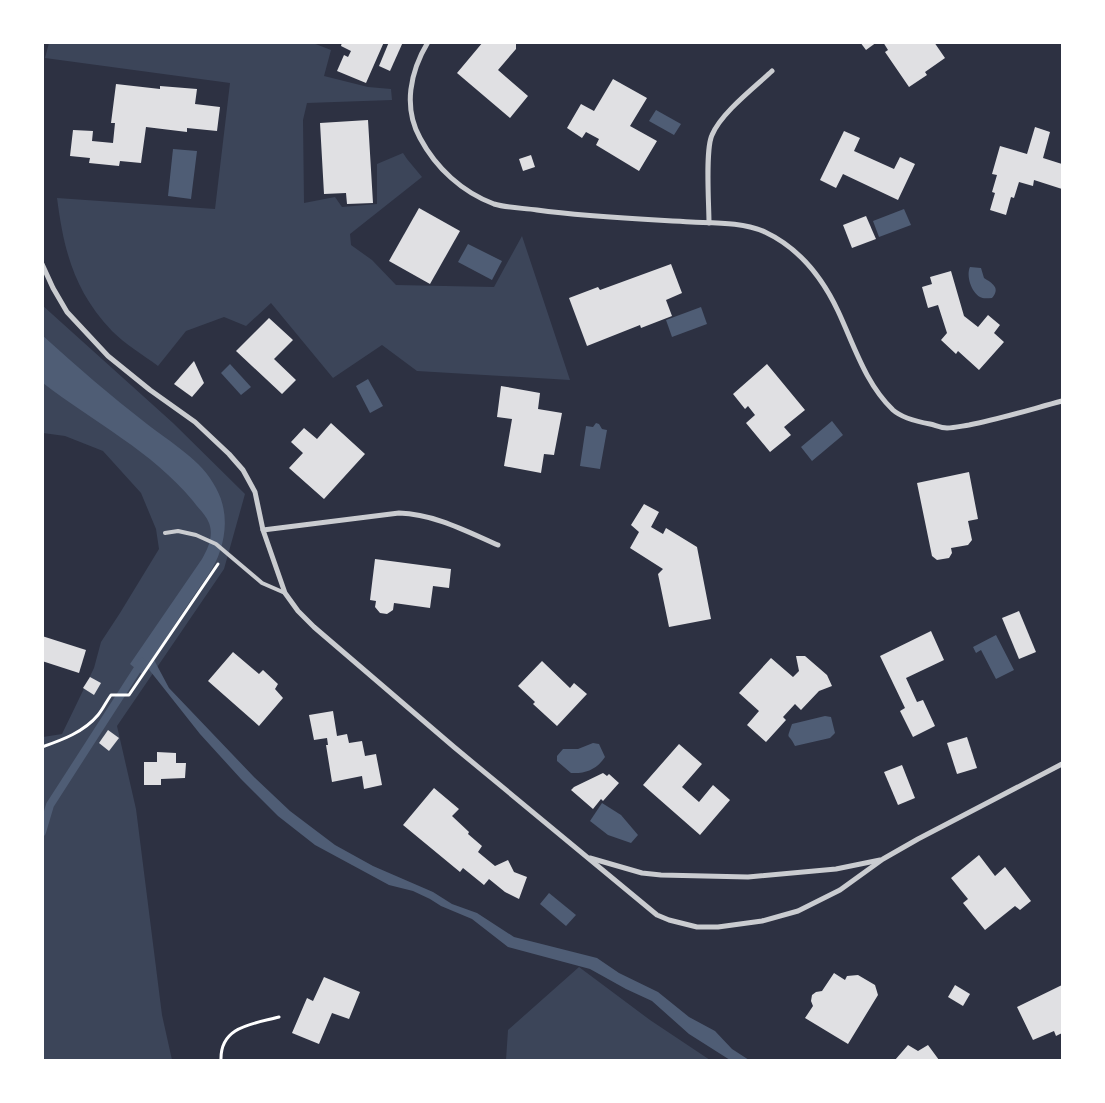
<svg xmlns="http://www.w3.org/2000/svg" width="1105" height="1103" font-family="'Alegreya Sans',sans-serif">
<rect width="100%" height="100%" fill="#2d3142"/>
<g fill="#3c4559">
<path d="M49,43H313L331,50L324,76L368,87L391,89L392,100L307,103L303,120L304,203L335,197L342,207L377,204V164L403,153L407,159L422,177L350,234L351,245L372,260L396,285L494,287L522,236L570,380L417,371L382,345L333,378L271,303L246,326L224,317L186,331L158,366C143,355 125,344 112,331C74,291 64,251 57,198L215,209L230,83L45,58Z"/>
<polygon points="42,305 173,423 245,494 224,569 117,726 136,809 162,1015 172,1060 43,1060 43,737 62,734 94,668 101,642 120,613 159,549 156,529 141,493 103,451 65,436 43,433"/>
<polygon points="579,967 650,1020 710,1060 506,1060 508,1030"/>
</g>
<g fill="#4f5d75">
<polygon points="656,110 681,124 674,135 649,121"/>
<polygon points="173,149 197,151 191,199 168,196"/>
<polygon points="904,209 911,225 879,237 873,221"/>
<polygon points="468,244 502,261 492,280 458,262"/>
<path d="M970,267L981,268L984,278C992,283 1001,288 992,298C988,298 983,299 980,297C971,292 966,275 970,267Z"/>
<polygon points="701,307 707,324 672,337 666,320"/>
<path d="M42,335C76,366 111,396 147,424C171,443 202,460 216,488C227,508 227,530 220,551C215,567 204,581 195,594C181,615 167,636 153,658L169,688L254,777L290,811L335,845L373,866L433,892L452,904L477,913L514,937L597,958L619,973L658,992L689,1017L715,1031L732,1049L749,1060H730L689,1034L652,1001L626,989L590,969L508,947L472,919L441,906L430,899L413,891L389,885L315,845L278,816L241,779L200,734L147,667L142,674L130,664L202,559C208,548 214,536 209,523C206,515 198,508 193,501C152,451 93,422 43,383Z"/>
<polygon points="230,364 251,387 241,395 221,373"/>
<polygon points="368,379 383,406 370,413 356,386"/>
<polygon points="832,421 843,435 812,461 801,447"/>
<polygon points="596,423 599,424 602,429 607,430 600,469 580,466 586,426 593,427"/>
<polygon points="996,635 1014,670 996,679 981,650 976,653 973,647"/>
<path d="M825,716L831,717L835,733L830,738L795,746C788,731 786,742 792,724Z"/>
<path d="M593,743L599,744L605,757C597,769 586,774 571,773L557,761V756L563,749H578Z"/>
<polygon points="602,803 621,815 638,835 631,843 608,835 590,821"/>
<polygon points="549,893 576,915 566,926 540,904"/>
</g>
<g fill="none" stroke-linecap="round" stroke-linejoin="round">
<polyline stroke="#4f5d75" stroke-width="8" points="42,832 50,805 142,662"/>
</g>
<g fill="#e0e0e3">
<polygon points="342,42 384,42 366,83 337,71 344,55 348,57 351,51 341,46"/>
<polygon points="389,42 403,42 390,71 379,66"/>
<polygon points="483,42 514,42 516,44 516,49 498,70 528,96 510,118 457,73"/>
<polygon points="860,42 877,42 866,50"/>
<polygon points="883,42 934,42 945,58 925,72 927,75 909,87 885,52 888,50"/>
<polygon points="613,79 647,98 630,126 657,141 639,171 596,145 599,139 586,132 582,138 567,128 581,104 594,111"/>
<polygon points="116,84 160,89 160,86 197,89 195,104 220,107 217,131 187,128 187,132 146,127 141,163 120,161 119,166 89,163 90,158 70,156 73,130 93,131 92,141 113,143 115,123 111,123"/>
<polygon points="368,120 373,203 347,204 346,193 324,194 320,123"/>
<polygon points="1035,127 1050,132 1043,158 1062,164 1062,189 1034,180 1033,186 1019,182 1014,198 1011,197 1006,215 990,210 995,193 992,192 997,175 992,174 1000,146 1027,154"/>
<polygon points="844,131 860,138 854,151 894,169 900,157 915,164 898,200 843,174 836,188 820,180"/>
<polygon points="531,155 535,167 523,171 519,159"/>
<polygon points="419,208 460,231 430,284 389,261"/>
<polygon points="866,216 876,239 852,248 843,225"/>
<polygon points="671,264 682,293 666,300 672,316 641,328 640,325 587,346 569,298 598,287 600,290"/>
<polygon points="951,271 964,316 978,327 988,315 1000,325 994,333 1004,342 979,370 958,351 956,354 941,340 947,333 938,305 928,308 922,287 932,284 930,277"/>
<polygon points="269,318 293,340 274,359 296,380 282,394 236,351"/>
<polygon points="194,361 204,383 192,397 174,384"/>
<polygon points="767,364 805,410 784,427 791,435 770,452 746,423 755,415 748,406 745,409 733,394"/>
<polygon points="501,386 540,393 538,409 562,413 554,455 544,454 541,473 504,466 512,419 497,417"/>
<polygon points="331,423 365,454 324,499 289,468 303,453 291,442 304,428 317,439"/>
<polygon points="969,472 978,519 968,521 972,540 968,545 951,548 952,553 949,558 937,560 932,556 917,483"/>
<polygon points="644,504 659,512 651,527 663,534 666,528 697,547 711,619 669,627 658,574 663,569 630,548 639,532 631,525"/>
<polygon points="375,559 451,569 449,588 433,586 430,608 394,603 393,610 387,614 380,613 375,607 376,601 370,600"/>
<polygon points="1019,611 1036,652 1019,659 1002,618"/>
<polygon points="931,631 944,660 906,678 917,702 923,700 935,726 913,737 900,711 905,708 880,656"/>
<polygon points="42,636 86,650 79,673 42,661"/>
<polygon points="233,652 259,674 263,670 278,684 275,689 283,698 259,726 208,681"/>
<polygon points="796,656 805,656 827,675 832,686 819,691 801,710 795,704 783,717 786,720 766,742 747,725 759,711 739,693 771,658 793,677 799,671"/>
<polygon points="542,661 570,688 574,683 587,694 557,726 533,704 535,702 518,686"/>
<polygon points="90,677 101,683 94,695 83,688"/>
<polygon points="333,711 337,736 347,734 349,743 362,741 365,756 376,754 382,785 364,789 362,776 332,782 326,745 328,745 327,738 314,740 309,715"/>
<polygon points="108,730 119,738 109,751 99,743"/>
<polygon points="967,737 977,768 957,774 947,743"/>
<polygon points="679,744 702,764 682,787 699,802 713,785 730,800 700,835 643,785"/>
<polygon points="157,752 176,753 176,763 186,763 185,778 161,779 161,785 144,785 144,762 157,762"/>
<polygon points="902,765 915,798 898,805 884,772"/>
<polygon points="603,773 607,776 609,774 619,783 603,801 601,799 593,809 571,790 574,787"/>
<polygon points="434,788 459,809 452,816 469,832 468,834 482,846 478,852 495,866 508,860 514,872 527,877 519,899 505,892 489,879 484,885 463,868 460,872 403,825"/>
<polygon points="979,855 995,876 1005,867 1031,901 1020,910 1015,906 985,930 963,903 968,899 951,878"/>
<polygon points="834,973 845,980 847,976 858,975 875,985 878,995 848,1044 805,1018 813,1006 811,1001 812,995 816,992 822,991"/>
<polygon points="324,977 360,992 349,1019 332,1013 319,1044 292,1033 307,998 313,1001"/>
<polygon points="955,985 970,994 963,1006 948,997"/>
<polygon points="1062,985 1062,1033 1056,1036 1054,1031 1033,1040 1017,1007"/>
<polygon points="908,1045 918,1051 928,1045 939,1060 895,1060"/>
</g>
<g fill="none" stroke-linecap="round" stroke-linejoin="round">
<g stroke="#fff" stroke-width="3">
<path d="M42,747C62,740 84,732 98,715C103,709 106,702 111,695H129L218,564"/>
<path d="M221,1060C220,1026 253,1024 279,1017"/>
</g>
<polyline stroke="#caccd0" stroke-width="4" points="165,533 178,531 196,535 216,544 262,583 285,593"/>
<g stroke="#caccd0" stroke-width="5">
<path d="M428,42C410,72 403,107 420,138C436,168 462,192 494,204C507,208 524,208 537,210C588,217 640,219 691,222C714,223 743,222 765,232C799,248 822,277 838,311C854,345 865,383 893,410C902,418 919,422 930,424C935,425 941,428 947,428C954,428 962,426 969,425C1000,419 1032,409 1062,401"/>
<path d="M709,223C709,204 705,150 712,135C721,113 755,87 772,71"/>
<polyline points="42,264 53,288 67,312 108,356 150,390 195,422 229,454 243,470 255,492 263,530 285,593 298,611 314,627 454,747 657,915 669,920 697,927 718,927 762,921 798,911 840,890 883,859 918,839 1062,764"/>
<path d="M263,530L399,513C434,514 466,531 498,545"/>
<polyline points="590,858 642,873 661,875 748,877 836,869 880,860"/>
</g>
</g>
<rect width="1105" height="1103" fill="none" stroke="#ffffff" stroke-width="88"/>
</svg>
